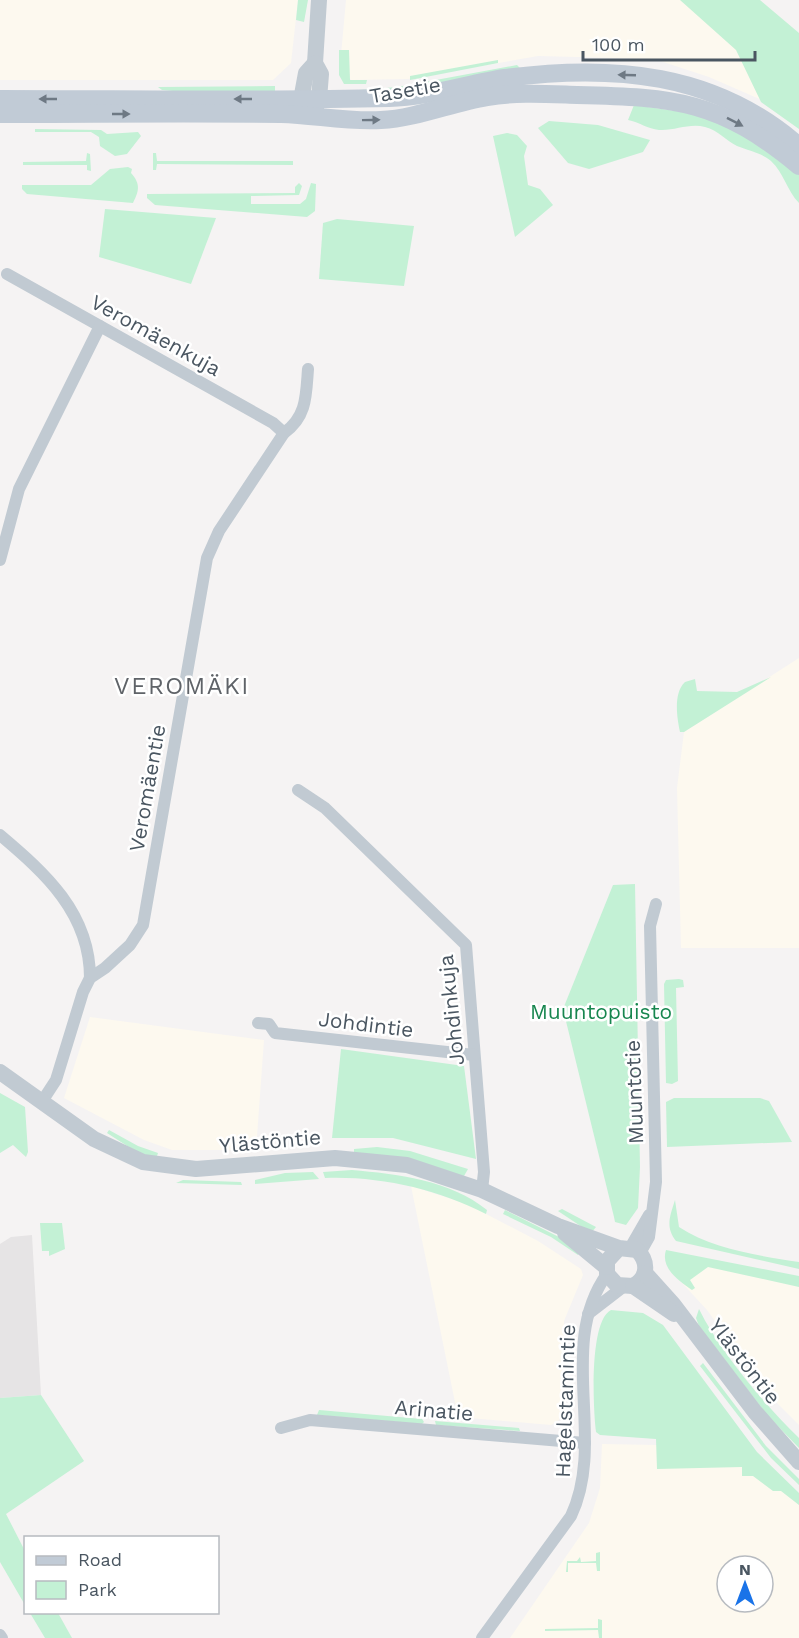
<svg xmlns="http://www.w3.org/2000/svg" width="799" height="1638" font-family="'Work Sans',sans-serif">
<rect width="100%" height="100%" fill="#f5f3f3"/>
<g fill="#fdf9ef" fill-rule="evenodd">
<polygon points="0,0 298,0 291,63 273,80 0,80"/>
<polygon points="346,0 684,0 758,66 766,102 709,77 654,59 538,56 408,79 351,80 340,66"/>
<polygon points="799,658 799,948 681,948 677,788 684,732"/>
<polygon points="90,1017 264,1040 256,1150 172,1150 144,1140 64,1098"/>
<polygon points="411,1186 467,1204 538,1241 581,1269 583,1275 564,1321 563,1407 559,1420 551,1425 458,1417"/>
<polygon points="672,1258 799,1286 799,1425 768,1394 707,1310 672,1272"/>
<path d="M602,1444L657,1445V1467L749,1464L799,1505V1638H510L589,1523L600,1488ZM727,1566H763V1602H727Z"/>
</g>
<polygon fill="#e6e4e5" points="32,1235 41,1395 0,1398 0,1244 11,1237"/>
<g fill="#c3f1d5">
<polygon points="298,0 308,0 304,22 296,20"/>
<polygon points="680,0 760,0 799,33 799,129 761,102 736,50"/>
<polygon points="339,50 349,50 350,80 367,80 366,84 344,84 339,75"/>
<polygon points="498,60 498,63 410,80 410,76"/>
<polygon points="517,65 520,68 415,88 346,91 398,87"/>
<polygon points="275,86 275,91 173,91 162,90 158,87"/>
<path d="M634,105L704,115L768,149L799,175V203C787,191 784,173 771,161C760,152 749,151 737,146C726,141 718,130 705,127C689,123 675,131 659,130C648,129 639,122 628,120Z"/>
<polygon points="549,121 598,125 650,140 643,152 589,169 568,163 538,128"/>
<polygon points="35,129 101,130 107,134 138,132 141,136 127,154 115,156 100,146 99,137 91,132 35,132"/>
<polygon points="507,133 517,135 527,146 524,156 528,185 540,189 553,205 515,237 493,136"/>
<polygon points="87,153 90,154 91,171 87,170 87,165 23,165 23,162 86,161"/>
<polygon points="153,153 156,153 157,161 293,161 293,165 157,164 156,170 153,170"/>
<path d="M128,167L132,169L131,173C141,184 139,191 133,203L27,194L22,189V185H91L110,169Z"/>
<polygon points="299,183 302,186 299,195 251,196 251,204 300,204 306,199 311,183 316,184 315,211 307,217 155,205 147,198 147,194 295,193 295,187"/>
<polygon points="105,209 216,218 191,284 99,257"/>
<polygon points="337,219 414,226 404,286 319,279 323,223"/>
<path d="M771,677L684,732H680C677,718 673,693 685,682L695,679L697,691L737,692Z"/>
<polygon points="635,884 640,1167 638,1208 626,1225 615,1222 614,1217 563,1009 613,885"/>
<polygon points="679,979 683,980 684,987 676,988 678,1081 672,1084 666,1083 664,984 666,980"/>
<polygon points="341,1049 464,1066 476,1159 393,1138 332,1138"/>
<polygon points="0,1093 25,1107 28,1152 26,1157 13,1145 0,1153"/>
<polygon points="674,1098 760,1098 769,1101 792,1142 667,1147 666,1102"/>
<polygon points="109,1130 138,1146 158,1153 156,1159 135,1151 107,1133"/>
<polygon points="377,1147 410,1151 468,1169 464,1176 354,1153 354,1149"/>
<path d="M352,1170C397,1174 450,1180 487,1210L486,1214C437,1189 380,1176 325,1178L323,1172Z"/>
<polygon points="313,1172 319,1179 255,1184 255,1180 285,1173"/>
<polygon points="183,1180 241,1182 242,1185 176,1183"/>
<path d="M675,1200L679,1227C712,1249 760,1256 799,1262V1269L676,1241C665,1227 670,1216 675,1200Z"/>
<polygon points="562,1209 596,1227 591,1233 558,1211"/>
<polygon points="505,1210 559,1237 579,1252 578,1255 551,1237 503,1214"/>
<polygon points="40,1223 62,1223 65,1249 49,1256 49,1251 42,1251"/>
<path d="M666,1250L799,1276V1287L708,1267L690,1280L695,1288L692,1290C679,1281 660,1268 666,1250Z"/>
<path d="M699,1309C720,1352 765,1405 799,1438V1448L766,1414L699,1326L696,1318Z"/>
<path d="M611,1310L643,1313L663,1325L757,1452L799,1493V1505L781,1491H773L753,1476H742V1467L657,1469L656,1439L600,1435L596,1432C593,1408 589,1321 611,1310Z"/>
<polygon points="703,1363 766,1446 799,1479 799,1485 771,1458 700,1366"/>
<polygon points="41,1395 84,1461 6,1514 25,1551 25,1605 0,1562 0,1398"/>
<polygon points="319,1410 422,1419 424,1422 422,1424 317,1415"/>
<polygon points="435,1421 519,1428 520,1431 436,1425"/>
<polygon points="600,1552 600,1571 597,1571 596,1563 568,1563 568,1572 566,1572 567,1561 577,1561 580,1557 581,1562 596,1561 596,1553"/>
<polygon points="30,1613 58,1613 72,1638 45,1638"/>
<polygon points="598,1619 602,1620 602,1638 599,1638 598,1630 545,1631 545,1629 598,1628"/>
</g>
<g fill="none" stroke-linecap="round" stroke-linejoin="round">
<g stroke="#c1cad2" stroke-width="12">
<polyline points="7,274 273,423 284,433"/>
<polyline points="0,560 19,489 100,326"/>
<polyline points="298,790 325,808 466,945 484,1172 482,1190"/>
<path d="M0,835C45,873 90,913 90,978"/>
<polyline points="258,1023 269,1024 275,1033 474,1055"/>
<path d="M41,1103L56,1080L83,992L90,978L105,968L130,945L143,925L207,558L219,531L284,433C307,417 306,395 308,369"/>
<polyline points="630,1248 649,1215"/>
<polyline points="640,1253 649,1237 656,1182 650,926 656,904"/>
<polyline points="588,1314 623,1287"/>
<polyline points="281,1428 310,1420 585,1443"/>
<polyline points="0,1635 2,1638"/>
<path d="M482,1638L571,1516C607,1440 556,1345 607,1274"/>
</g>
<g stroke="#c1cad2" stroke-width="16">
<polyline points="315,110 319,99 321,74 315,63 319,0"/>
<polyline points="299,111 306,73 315,63"/>
<path d="M0,1072L94,1139L143,1162L196,1169L335,1158L407,1165L482,1190L558,1226L619,1248L637,1250C649,1262 648,1278 633,1286L617,1285L607,1274V1261L619,1248"/>
<polyline points="565,1233 606,1267"/>
<polyline points="645,1273 673,1304 755,1412 799,1462"/>
<polyline points="633,1286 674,1314"/>
</g>
<g stroke="#c1cbd6" stroke-width="18">
<path d="M0,99C130,99 260,101 389,98C428,97 467,84 505,78C612,64 715,72 799,146"/>
<path d="M0,114C94,114 187,113 281,114C315,115 347,122 381,120C417,118 451,103 487,97C516,92 547,94 577,95C675,97 721,101 799,166"/>
</g>
</g>
<defs><path id="oneway-solid" d="M-6-.8H1V-3.2L6.5 0L1 3.2V.8H-6Z" transform="scale(1.5)"/></defs>
<g fill="#6e7984">
<use href="#oneway-solid" transform="translate(627 75) rotate(-178)"/>
<use href="#oneway-solid" transform="translate(48 99) rotate(180)"/>
<use href="#oneway-solid" transform="translate(243 99) rotate(-180)"/>
<use href="#oneway-solid" transform="translate(121 114)"/>
<use href="#oneway-solid" transform="translate(371 120) rotate(-1)"/>
<use href="#oneway-solid" transform="translate(735 122) rotate(27)"/>
</g>
<g text-anchor="middle" dominant-baseline="central" stroke-width="5" stroke-linejoin="round" paint-order="stroke">
<g font-size="21" fill="#4a5661" stroke="#fff">
<text transform="translate(405 90) rotate(-10)">Tasetie</text>
<text transform="translate(156 335) rotate(29)">Veromäenkuja</text>
<text transform="translate(147 788) rotate(-80)">Veromäentie</text>
<text transform="translate(451 1010) rotate(-96)">Johdinkuja</text>
<text transform="translate(366 1024) rotate(7)">Johdintie</text>
<text transform="translate(634 1092) rotate(-92)">Muuntotie</text>
<text transform="translate(270 1141) rotate(-5)">Ylästöntie</text>
<text transform="translate(745 1361) rotate(52)">Ylästöntie</text>
<text transform="translate(565 1401) rotate(-88)">Hagelstamintie</text>
<text transform="translate(434 1410) rotate(5)">Arinatie</text>
</g>
<g font-size="21" fill="#17864f" stroke="#fff">
<text x="601" y="1011">Muuntopuisto</text>
</g>
<g font-size="24" letter-spacing="1.5" fill="#5f6368" stroke="#fff">
<text x="182" y="686">VEROMÄKI</text>
</g>
</g>
<rect x="24" y="1536" width="195" height="78" fill="#ffffff" stroke="#b7bbc0" stroke-width="1.5"/>
<rect x="36" y="1556" width="30" height="9" fill="#c1cbd6" stroke="#b7bbc0" stroke-width="1.5"/>
<text x="78" y="1566" font-size="18" fill="#4a5661">Road</text>
<rect x="36" y="1581" width="30" height="18" fill="#c3f1d5" stroke="#b7bbc0" stroke-width="1.5"/>
<text x="78" y="1596" font-size="18" fill="#4a5661">Park</text>
<g transform="translate(745 1584)"><circle r="28" fill="#ffffff" stroke="#b7bbc0" stroke-width="1.5"/>
<path d="M0-4.5L10 22L0 15L-10 22Z" fill="#1a73e8"/>
<text y="-9" font-size="16" font-weight="bold" text-anchor="middle" fill="#4a5661">N</text>
</g>
<path d="M583 51v9h172v-9" fill="none" stroke="#4a5661" stroke-width="3"/>
<text x="592" y="51" font-size="18" fill="#4a5661" stroke="#ffffff" stroke-width="4.5" paint-order="stroke">100 m</text>
</svg>
